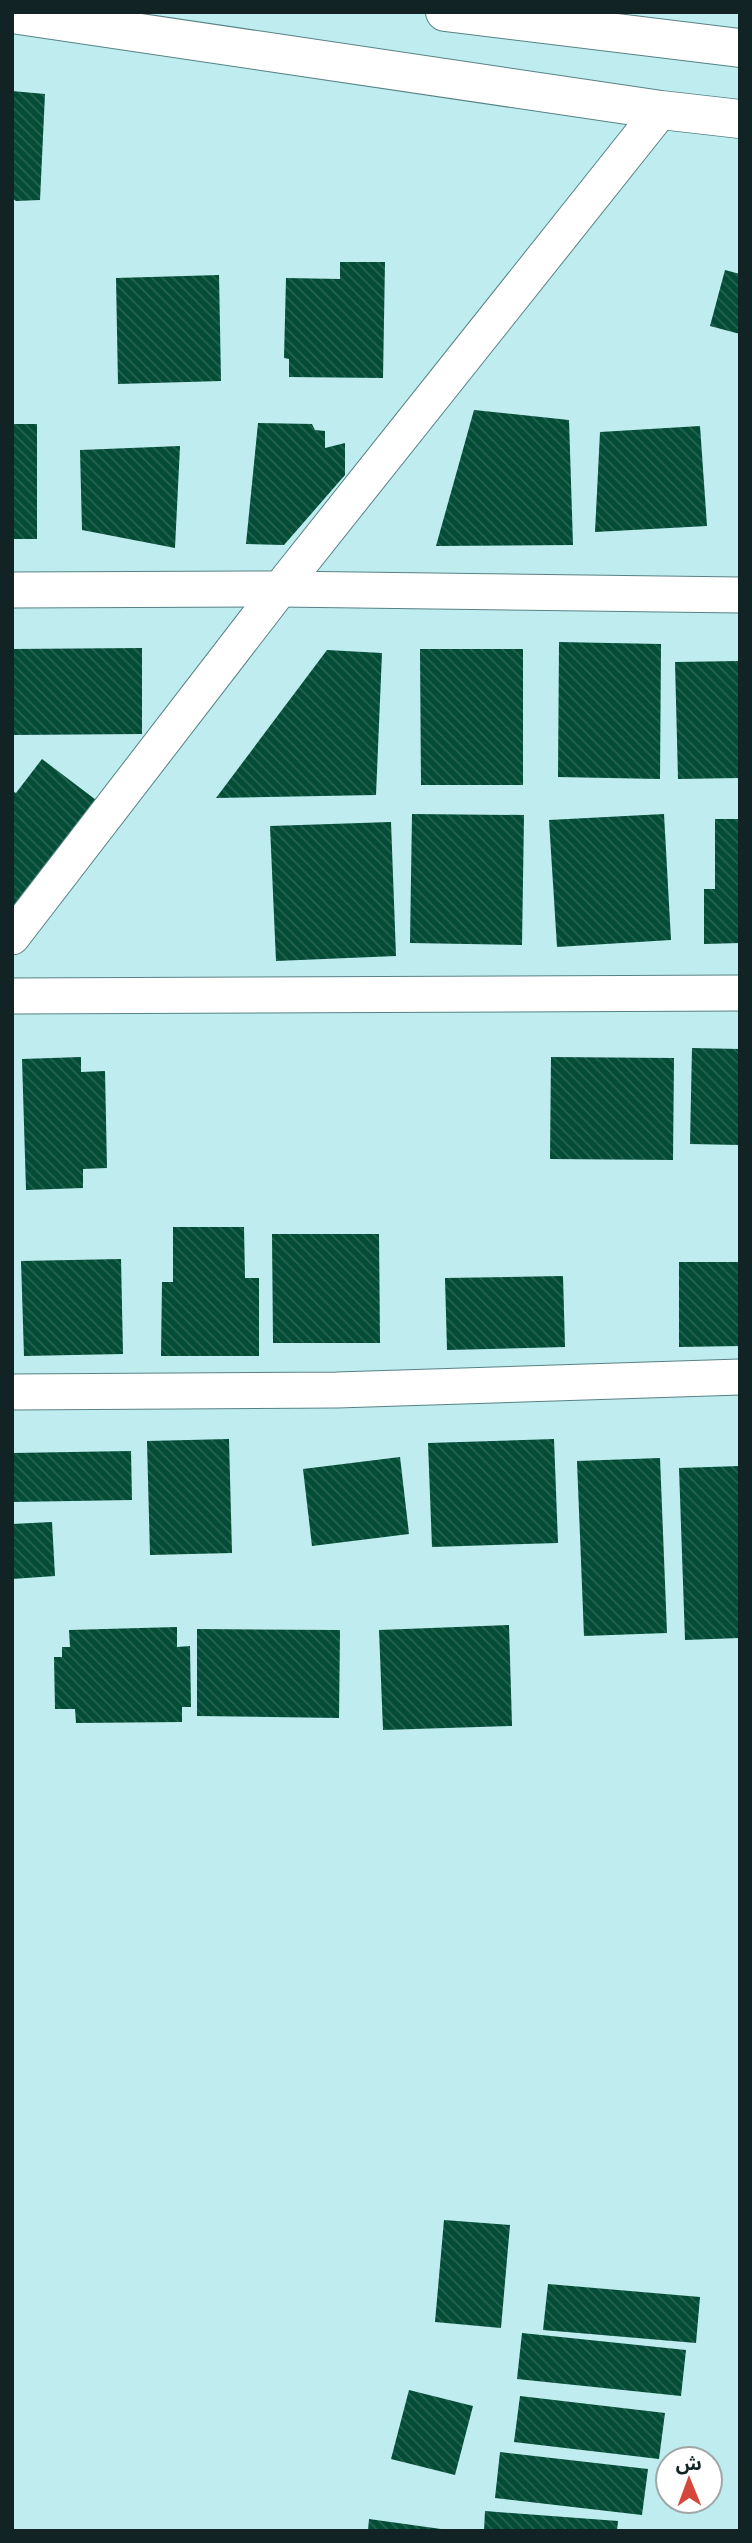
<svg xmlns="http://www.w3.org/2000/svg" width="752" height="2543" font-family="'PT Sans Narrow','Noto Sans Arabic',sans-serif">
<defs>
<pattern id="building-back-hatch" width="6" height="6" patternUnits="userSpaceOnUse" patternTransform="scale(1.75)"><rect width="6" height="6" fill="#034c36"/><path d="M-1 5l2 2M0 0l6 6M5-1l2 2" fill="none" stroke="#276351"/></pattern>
</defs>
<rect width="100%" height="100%" fill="#beecef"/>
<g fill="url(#building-back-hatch)">
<polygon points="12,91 45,94 40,200 16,201 12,198"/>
<polygon points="340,262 385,262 383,378 289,377 289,359 284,358 286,278 340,279"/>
<polygon points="725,270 740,274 740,334 710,326"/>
<polygon points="219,275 221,381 118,384 116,278"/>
<polygon points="474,410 569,420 573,545 436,546"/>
<polygon points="258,423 312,424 315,430 325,431 325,448 345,443 345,475 284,545 246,544"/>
<rect x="12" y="424" width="25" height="115"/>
<polygon points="700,426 707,526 595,532 600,432"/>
<polygon points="180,446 175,548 82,530 80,450"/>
<polygon points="559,642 661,644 660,779 558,777"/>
<polygon points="142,648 142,734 12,735 12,649"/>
<polygon points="420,649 523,649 523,785 421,785"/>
<polygon points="327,650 382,653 376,795 216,798"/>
<polygon points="740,661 740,778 678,779 675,662"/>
<polygon points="42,759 100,803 12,918 12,791 16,793"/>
<polygon points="412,814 524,815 522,945 410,943"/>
<polygon points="664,814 671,940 557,947 549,820"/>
<polygon points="715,819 740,819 740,943 704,944 704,889 715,889"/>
<polygon points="391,822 396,956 276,961 270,826"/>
<polygon points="692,1048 740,1049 740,1145 690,1144"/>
<polygon points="81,1057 81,1072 105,1071 107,1168 83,1169 83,1188 26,1190 22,1059"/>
<polygon points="551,1057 674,1058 673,1160 550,1159"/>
<polygon points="173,1227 244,1227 245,1278 259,1278 259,1356 161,1356 162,1282 173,1282"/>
<polygon points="272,1234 379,1234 380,1343 273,1343"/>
<polygon points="121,1259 123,1354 24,1356 21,1261"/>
<polygon points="679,1262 740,1262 740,1346 679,1347"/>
<polygon points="563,1276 565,1347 447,1350 445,1278"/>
<polygon points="229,1439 232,1553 150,1555 147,1441"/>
<polygon points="554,1439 558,1543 432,1547 428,1443"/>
<polygon points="131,1451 132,1500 12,1502 12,1453"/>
<polygon points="400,1457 409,1534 312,1546 303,1469"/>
<polygon points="660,1458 667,1633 584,1636 577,1461"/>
<polygon points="740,1466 740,1638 685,1640 679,1468"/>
<polygon points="52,1522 55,1576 12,1579 12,1524"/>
<polygon points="509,1625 512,1726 383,1730 379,1630"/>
<polygon points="177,1627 177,1647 190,1646 191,1707 182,1707 182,1722 76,1723 75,1709 55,1709 54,1657 62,1657 62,1647 70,1647 69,1630"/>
<polygon points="197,1629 340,1630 339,1718 197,1716"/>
<polygon points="444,2220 510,2225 501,2328 435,2322"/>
<polygon points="548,2284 700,2297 696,2343 543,2330"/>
<polygon points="522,2333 686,2350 681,2396 517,2379"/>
<polygon points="409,2390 473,2406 455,2475 391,2459"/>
<polygon points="520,2396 665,2413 659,2459 514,2442"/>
<polygon points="500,2452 648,2469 642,2515 495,2498"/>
<polygon points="485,2511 618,2521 617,2531 484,2531"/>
<polygon points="369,2519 441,2529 441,2531 368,2531"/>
</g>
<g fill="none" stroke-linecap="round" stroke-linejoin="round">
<g stroke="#578285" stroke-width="37">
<g id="minor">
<polyline points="12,590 280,589 740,595"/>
<polyline points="12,937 280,589 661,110"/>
<polyline points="12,996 740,993"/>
<polyline points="12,1392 337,1390 740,1377"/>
</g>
</g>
<g stroke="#578285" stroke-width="40">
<g id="secondary">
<polyline points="445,12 740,48"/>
<polyline points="12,14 661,110 740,119"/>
</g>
</g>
<use href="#minor" stroke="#fff" stroke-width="35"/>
<use href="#secondary" stroke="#fff" stroke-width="38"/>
</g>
<rect width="752" height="2543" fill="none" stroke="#112324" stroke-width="28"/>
<g transform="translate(689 2480) rotate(359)"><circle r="33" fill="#ffffff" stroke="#a0a7a7" stroke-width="2"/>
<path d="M0-5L12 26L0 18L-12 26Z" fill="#d5473b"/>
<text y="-10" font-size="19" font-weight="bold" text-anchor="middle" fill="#112324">ش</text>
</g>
</svg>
